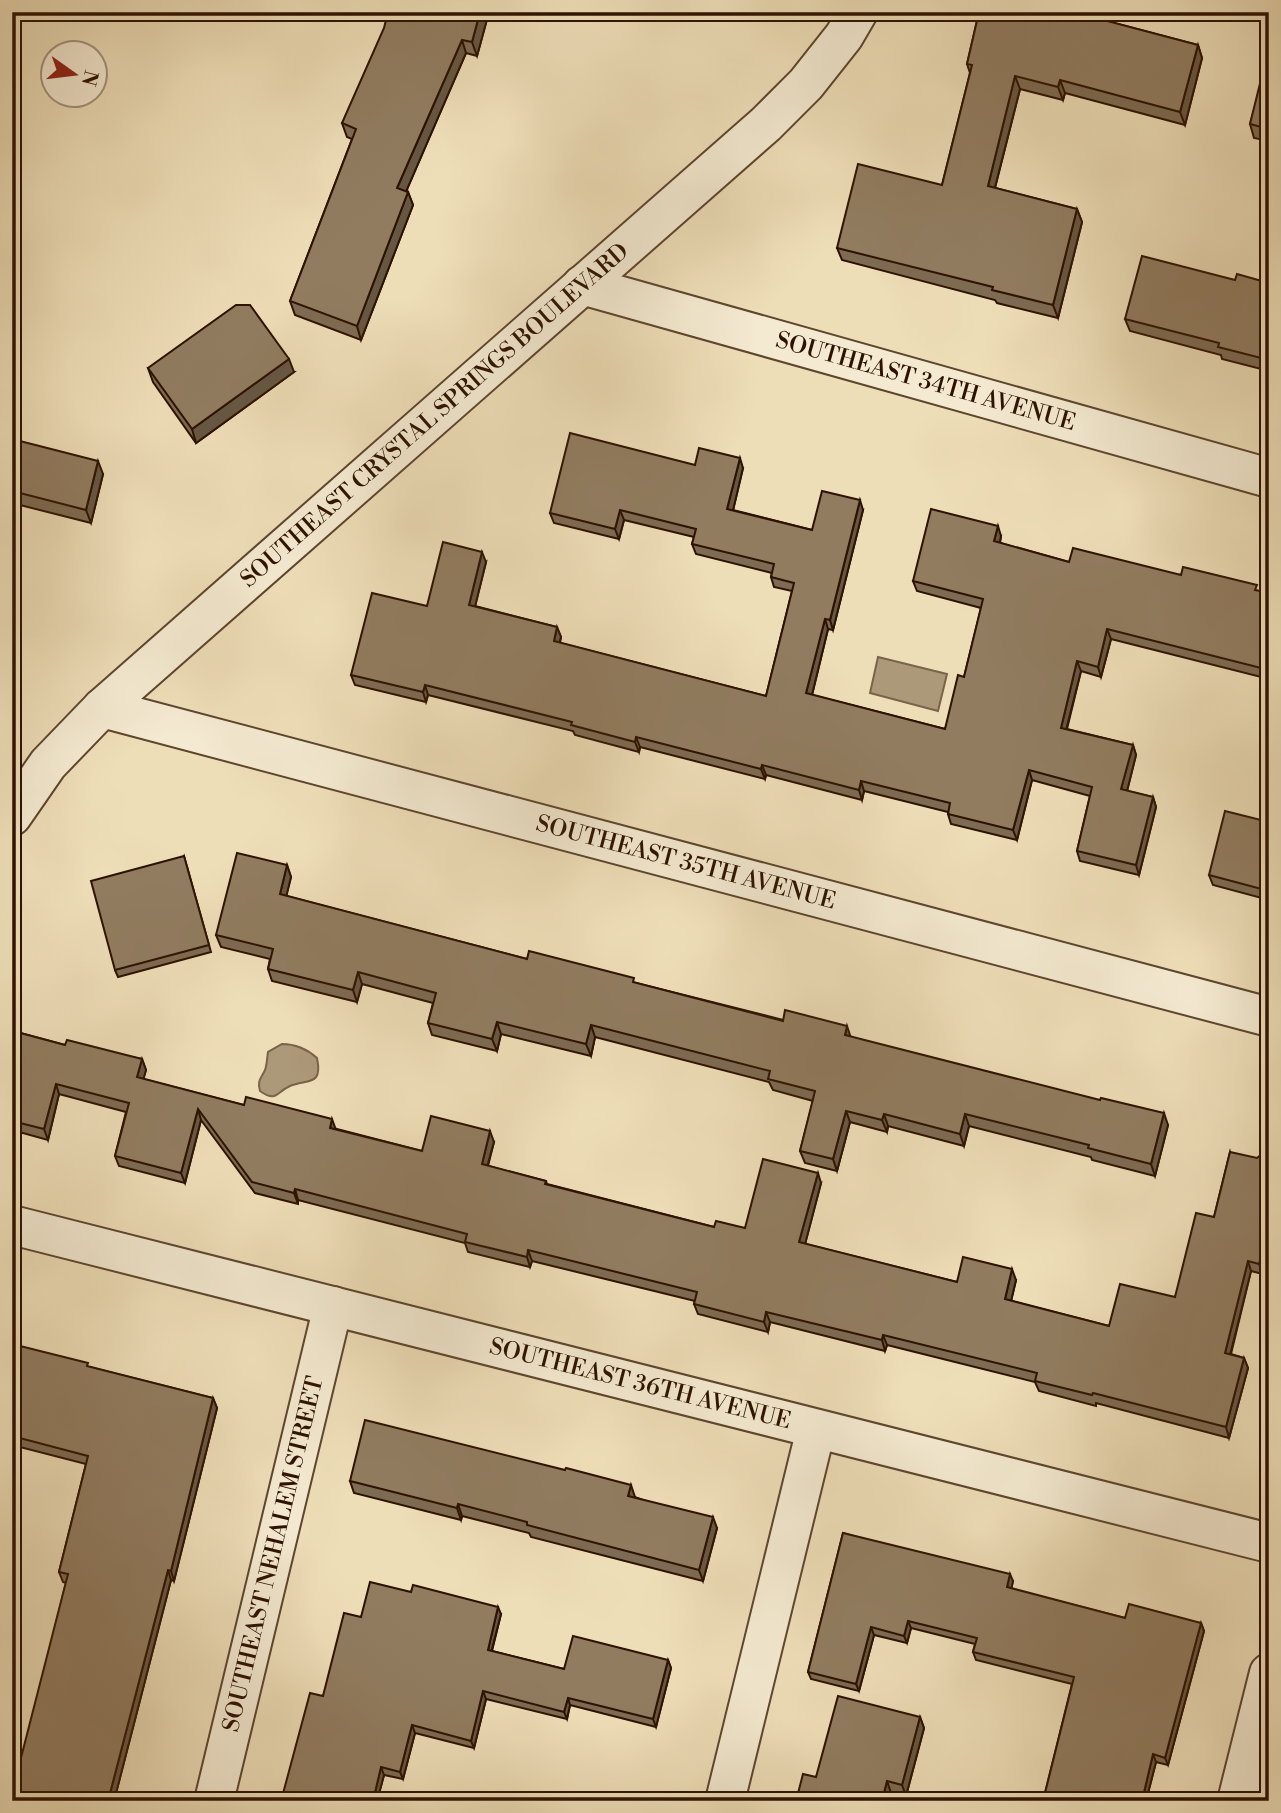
<svg xmlns="http://www.w3.org/2000/svg" width="1281" height="1813" font-family="'Libre Bodoni',serif">
<rect width="100%" height="100%" fill="#eedeb8"/>
<filter id="stains"><feTurbulence type="fractalNoise" baseFrequency=".00286" numOctaves="4"/><feColorMatrix values="0 0 0 0 .2 0 0 0 0 .09 0 0 0 0 .02 0 0 0 .5 -.17"/></filter>
<radialGradient id="worn" r=".72"><stop offset=".6" stop-color="#630" stop-opacity="0"/><stop offset="1" stop-color="#630" stop-opacity=".3"/></radialGradient>
<g fill="#ac9979" stroke="#796349" stroke-width="2">
<polygon points="878,657 947,674 938,711 870,693"/>
<path d="M282,1044C296,1044 307,1049 317,1058C323,1086 308,1079 290,1086C276,1092 277,1103 260,1091C257,1080 261,1079 265,1070C267,1065 267,1058 268,1052Z"/>
</g>
<g fill="none" stroke-linecap="round" stroke-linejoin="round">
<g stroke="#5d452e" stroke-width="42">
<g id="street">
<path id="s1" d="M582,285L1269,478"/>
<path id="s2" d="M102,708L1269,1017"/>
<path id="s3" d="M12,816L48,764L102,708L766,124L806,84L844,36L858,12"/>
<path id="s4" d="M12,1225L1269,1543"/>
<path id="s5" d="M214,1801L333,1306"/>
<polyline points="725,1801 816,1429"/>
<polyline points="1237,1801 1269,1673"/>
</g>
</g>
<use href="#street" stroke="#f4ead1" stroke-width="38"/>
</g>
<g fill="#7d6b53" stroke="#2d1200" stroke-width="2">
<polygon points="489,12 477,56 466,53 406,191 408,192 413,205 361,340 295,315 290,301 352,139 347,137 342,123"/>
<polygon points="979,12 1079,12 1080,14 1198,45 1202,58 1185,125 1065,93 1063,100 1020,89 995,188 1077,209 1082,222 1058,318 997,303 995,300 842,260 837,248 942,185 970,73 967,64"/>
<polygon points="1269,56 1269,141 1254,138 1250,124"/>
<polygon points="1235,280 1269,283 1269,371 1222,359 1221,355 1130,331 1125,319"/>
<polygon points="148,368 294,372 196,443 153,382"/>
<polygon points="12,439 103,474 91,523 12,503"/>
<polygon points="695,465 743,468 733,510 812,530 863,510 833,630 828,629 812,695 945,729 964,677 981,608 917,591 913,581 1001,536 1000,543 1069,562 1181,575 1269,593 1269,679 1111,639 1101,677 1081,671 1067,729 1133,745 1136,755 1127,791 1153,797 1156,807 1139,875 1080,861 1077,851 1090,796 1032,780 1017,840 951,824 948,814 948,812 864,791 862,800 766,775 765,779 640,747 639,752 575,735 573,731 428,695 426,702 355,685 351,675 427,606 486,562 475,606 557,627 561,637 560,643 766,696 792,591 774,587 771,577 772,573 696,554 692,544 694,537 624,520 619,539 554,523 550,513"/>
<polygon points="1269,822 1269,900 1213,885 1209,875"/>
<polygon points="184,856 211,952 118,977 115,970"/>
<polygon points="287,865 291,877 286,896 527,959 636,983 851,1037 1168,1125 1155,1176 1092,1160 1091,1157 969,1126 964,1146 888,1126 887,1132 850,1122 837,1171 805,1163 800,1151 813,1101 773,1090 769,1082 595,1037 591,1056 501,1034 497,1051 432,1035 428,1023 433,1003 362,984 357,1002 272,981 268,969 270,959 221,947 216,935"/>
<polygon points="13,1031 65,1045 142,1059 146,1070 143,1079 422,1151 494,1142 488,1166 546,1181 547,1184 714,1227 745,1228 821,1183 805,1244 957,1282 1016,1280 1011,1301 1109,1326 1175,1297 1214,1217 1230,1152 1263,1274 1251,1271 1231,1354 1244,1358 1248,1368 1229,1438 1096,1403 1096,1406 1039,1391 1035,1382 887,1345 885,1351 770,1322 768,1332 698,1314 694,1304 695,1301 532,1261 530,1267 468,1252 465,1243 298,1200 298,1204 255,1193 201,1120 185,1183 119,1166 115,1156 126,1112 59,1094 48,1140 12,1130"/>
<polygon points="12,1344 89,1367 213,1398 217,1408 174,1581 171,1580 114,1801 12,1801 66,1583 63,1582 59,1572 86,1464 12,1445"/>
<polygon points="350,1481 635,1497 717,1528 703,1581 531,1537 529,1533 462,1516 461,1520 354,1493"/>
<polygon points="843,1533 1013,1581 1011,1589 1125,1618 1201,1623 1204,1631 1168,1765 1156,1762 1146,1801 1043,1801 1072,1684 976,1660 973,1652 975,1644 911,1628 907,1643 874,1635 859,1691 811,1679 808,1672"/>
<polygon points="501,1614 492,1651 564,1669 668,1660 671,1668 656,1727 570,1705 567,1719 486,1699 474,1748 415,1733 403,1779 384,1775 377,1801 281,1801 323,1696 361,1617"/>
<polygon points="920,1717 924,1728 906,1796 891,1793 889,1801 796,1801"/>
</g>
<g fill="#665743" stroke="#2d1200" stroke-width="2">
<polygon points="480,12 489,12 477,56 472,42"/>
<polygon points="462,40 466,53 402,201 397,188"/>
<polygon points="1198,45 1202,58 1185,125 1180,112"/>
<polygon points="1015,76 1020,89 992,199 988,186"/>
<polygon points="1060,80 1065,93 1063,100 1058,87"/>
<polygon points="408,192 413,205 361,340 357,326"/>
<polygon points="1077,209 1082,222 1058,318 1053,305"/>
<polygon points="289,359 294,372 196,443 192,429"/>
<polygon points="740,458 743,468 731,519 727,509"/>
<polygon points="98,461 103,474 91,523 86,510"/>
<polygon points="860,500 863,510 833,630 830,620"/>
<polygon points="620,510 624,520 619,539 615,529"/>
<polygon points="998,526 1001,536 998,551 994,541"/>
<polygon points="482,552 486,562 473,615 469,605"/>
<polygon points="825,619 828,629 810,703 806,693"/>
<polygon points="557,627 561,637 557,651 554,641"/>
<polygon points="1107,629 1111,639 1101,677 1098,667"/>
<polygon points="1077,661 1081,671 1064,738 1061,728"/>
<polygon points="425,685 428,695 426,702 423,692"/>
<polygon points="636,737 640,747 639,752 635,742"/>
<polygon points="1133,745 1136,755 1125,799 1121,789"/>
<polygon points="762,765 766,775 765,779 761,769"/>
<polygon points="1029,770 1032,780 1017,840 1013,830"/>
<polygon points="861,781 864,791 862,800 859,790"/>
<polygon points="1153,797 1156,807 1139,875 1136,865"/>
<polygon points="287,865 291,877 284,906 280,894"/>
<polygon points="358,972 362,984 357,1002 353,990"/>
<polygon points="497,1022 501,1034 497,1051 492,1039"/>
<polygon points="591,1025 595,1037 591,1056 586,1044"/>
<polygon points="847,1026 851,1038 845,1035"/>
<polygon points="142,1059 146,1070 141,1088 137,1077"/>
<polygon points="56,1084 59,1094 48,1140 44,1129"/>
<polygon points="198,1109 201,1120 185,1183 181,1173"/>
<polygon points="846,1111 850,1122 837,1171 833,1159"/>
<polygon points="1164,1113 1168,1125 1155,1176 1151,1164"/>
<polygon points="884,1114 888,1126 887,1132 882,1120"/>
<polygon points="965,1114 969,1126 964,1146 960,1134"/>
<polygon points="332,1119 336,1130 330,1128"/>
<polygon points="490,1131 494,1142 485,1174 482,1164"/>
<polygon points="818,1173 821,1183 803,1252 799,1242"/>
<polygon points="295,1189 298,1200 298,1204 294,1193"/>
<polygon points="1269,1226 1269,1251 1263,1274 1259,1264"/>
<polygon points="528,1250 532,1261 530,1267 527,1257"/>
<polygon points="1248,1261 1251,1271 1228,1363 1225,1353"/>
<polygon points="1012,1269 1016,1280 1009,1310 1005,1299"/>
<polygon points="766,1312 770,1322 768,1332 764,1322"/>
<polygon points="883,1335 887,1345 885,1351 882,1340"/>
<polygon points="1244,1358 1248,1368 1229,1438 1226,1427"/>
<polygon points="213,1398 217,1408 174,1581 171,1571"/>
<polygon points="631,1485 635,1497 633,1507 628,1496"/>
<polygon points="458,1504 462,1516 461,1520 457,1508"/>
<polygon points="713,1517 717,1528 703,1581 699,1570"/>
<polygon points="168,1570 171,1580 114,1801 108,1801"/>
<polygon points="1010,1574 1013,1581 1010,1595 1007,1587"/>
<polygon points="498,1607 501,1614 490,1657 488,1650"/>
<polygon points="908,1621 911,1628 907,1643 904,1636"/>
<polygon points="1201,1623 1204,1631 1168,1765 1165,1758"/>
<polygon points="871,1627 874,1635 859,1691 856,1684"/>
<polygon points="668,1660 671,1668 656,1727 653,1719"/>
<polygon points="483,1691 486,1699 474,1748 471,1741"/>
<polygon points="568,1698 570,1705 567,1719 564,1712"/>
<polygon points="920,1717 924,1728 906,1796 902,1785"/>
<polygon points="412,1725 415,1733 403,1779 400,1772"/>
<polygon points="1153,1754 1156,1762 1146,1801 1142,1801"/>
<polygon points="381,1767 384,1775 377,1801 373,1801"/>
<polygon points="887,1781 891,1793 889,1801 882,1801"/>
</g>
<g fill="#917c60" stroke="#2d1200" stroke-width="2">
<polygon points="388,12 480,12 472,42 462,40 397,188 408,192 357,326 290,301 356,129 342,123 384,28"/>
<polygon points="979,12 1077,12 1077,13 1198,45 1180,112 1060,80 1058,87 1015,76 988,186 1077,209 1053,305 992,290 993,287 837,248 858,164 942,185 972,65 967,64"/>
<polygon points="1267,55 1269,56 1269,129 1250,124"/>
<polygon points="1142,256 1235,280 1237,274 1269,283 1269,360 1218,347 1219,343 1125,319"/>
<polygon points="236,305 250,305 289,359 192,429 148,368"/>
<polygon points="570,433 695,465 699,448 740,458 727,509 812,530 822,491 860,500 830,620 825,619 806,693 945,729 958,675 964,677 983,599 913,581 931,509 998,526 994,541 1069,562 1073,548 1181,575 1183,567 1257,585 1255,590 1269,593 1269,670 1107,629 1098,667 1077,661 1061,728 1133,745 1121,789 1153,797 1136,865 1077,851 1092,787 1029,770 1013,830 948,814 950,803 861,781 859,790 762,765 761,769 636,737 635,742 571,725 572,722 425,685 423,692 351,675 372,593 427,606 443,542 482,552 469,605 557,627 554,641 766,696 794,583 771,577 774,564 692,544 696,529 620,510 615,529 550,513"/>
<polygon points="12,439 98,461 86,510 12,491"/>
<polygon points="1225,811 1269,822 1269,891 1209,875"/>
<polygon points="237,853 287,865 280,894 527,959 529,951 634,978 633,982 783,1021 785,1010 847,1026 845,1035 1100,1100 1101,1098 1164,1113 1151,1164 1088,1148 1089,1145 965,1114 960,1134 884,1114 882,1120 846,1111 833,1159 800,1151 815,1091 768,1079 770,1071 591,1025 586,1044 497,1022 492,1039 428,1023 436,993 358,972 353,990 268,969 273,949 216,935"/>
<polygon points="184,856 209,945 115,970 91,881"/>
<polygon points="13,1031 65,1045 67,1040 142,1059 137,1077 244,1105 246,1097 332,1119 330,1128 422,1151 431,1116 490,1131 482,1164 546,1181 545,1184 714,1227 716,1221 745,1228 763,1159 818,1173 799,1242 957,1282 963,1257 1012,1269 1005,1299 1109,1326 1120,1284 1175,1297 1196,1213 1214,1217 1230,1152 1257,1158 1269,1148 1269,1226 1259,1264 1248,1261 1225,1353 1244,1358 1226,1427 1093,1393 1092,1395 1035,1381 1037,1373 883,1335 882,1340 766,1312 764,1322 694,1304 697,1292 528,1250 527,1257 465,1242 467,1234 295,1189 294,1193 252,1182 198,1109 181,1173 115,1156 129,1103 56,1084 44,1129 12,1121"/>
<polygon points="12,1344 88,1363 87,1366 213,1398 171,1571 168,1570 108,1801 12,1801 12,1793 68,1574 59,1572 88,1456 12,1436"/>
<polygon points="365,1420 565,1470 566,1468 631,1485 628,1496 713,1517 699,1570 527,1525 527,1522 458,1504 457,1508 350,1481"/>
<polygon points="843,1533 1010,1574 1007,1587 1125,1618 1129,1604 1201,1623 1165,1758 1153,1754 1142,1801 1043,1801 1074,1677 973,1652 977,1638 908,1621 904,1636 871,1627 856,1684 808,1672"/>
<polygon points="370,1582 411,1592 413,1585 498,1607 488,1650 564,1669 573,1636 668,1660 653,1719 568,1698 564,1712 483,1691 471,1741 412,1725 400,1772 381,1767 373,1801 281,1801 310,1693 323,1696 344,1613 361,1617"/>
<polygon points="838,1696 920,1717 902,1785 887,1781 882,1801 796,1801 803,1774 816,1777"/>
<polygon points="583,1793 611,1801 581,1801"/>
</g>
<g text-anchor="middle" dominant-baseline="central" stroke-width="6" stroke-linejoin="round" paint-order="stroke">
<g font-size="23" fill="#2d1200" stroke="#f4ead1">
<text stroke="none"><textPath href="#s1" startOffset="357">SOUTHEAST 34TH AVENUE</textPath></text>
<text stroke="none"><textPath href="#s3" startOffset="584">SOUTHEAST CRYSTAL SPRINGS BOULEVARD</textPath></text>
<text stroke="none"><textPath href="#s2" startOffset="604">SOUTHEAST 35TH AVENUE</textPath></text>
<text stroke="none"><textPath href="#s4" startOffset="648">SOUTHEAST 36TH AVENUE</textPath></text>
<text stroke="none"><textPath href="#s5" startOffset="254">SOUTHEAST NEHALEM STREET</textPath></text>
</g>
</g>
<rect width="1281" height="1813" fill="none" stroke="#eedeb8" stroke-width="42"/>
<rect x="14" y="14" width="1253" height="1785" fill="none" stroke="#2d1200" stroke-width="3.5"/>
<rect x="21" y="21" width="1239" height="1771" fill="none" stroke="#2d1200" stroke-width="2"/>
<g transform="translate(74 74) rotate(104)"><circle r="33" fill="#f4ead1" stroke="#a4947d" stroke-width="2"/>
<path d="M0-5L12 26L0 18L-12 26Z" fill="#8f2418"/>
<text y="-10" font-size="19" font-weight="bold" text-anchor="middle" fill="#2d1200">N</text>
</g>
<rect width="100%" height="100%" filter="url(#stains)"/>
<rect width="100%" height="100%" fill="url(#worn)"/>
</svg>
